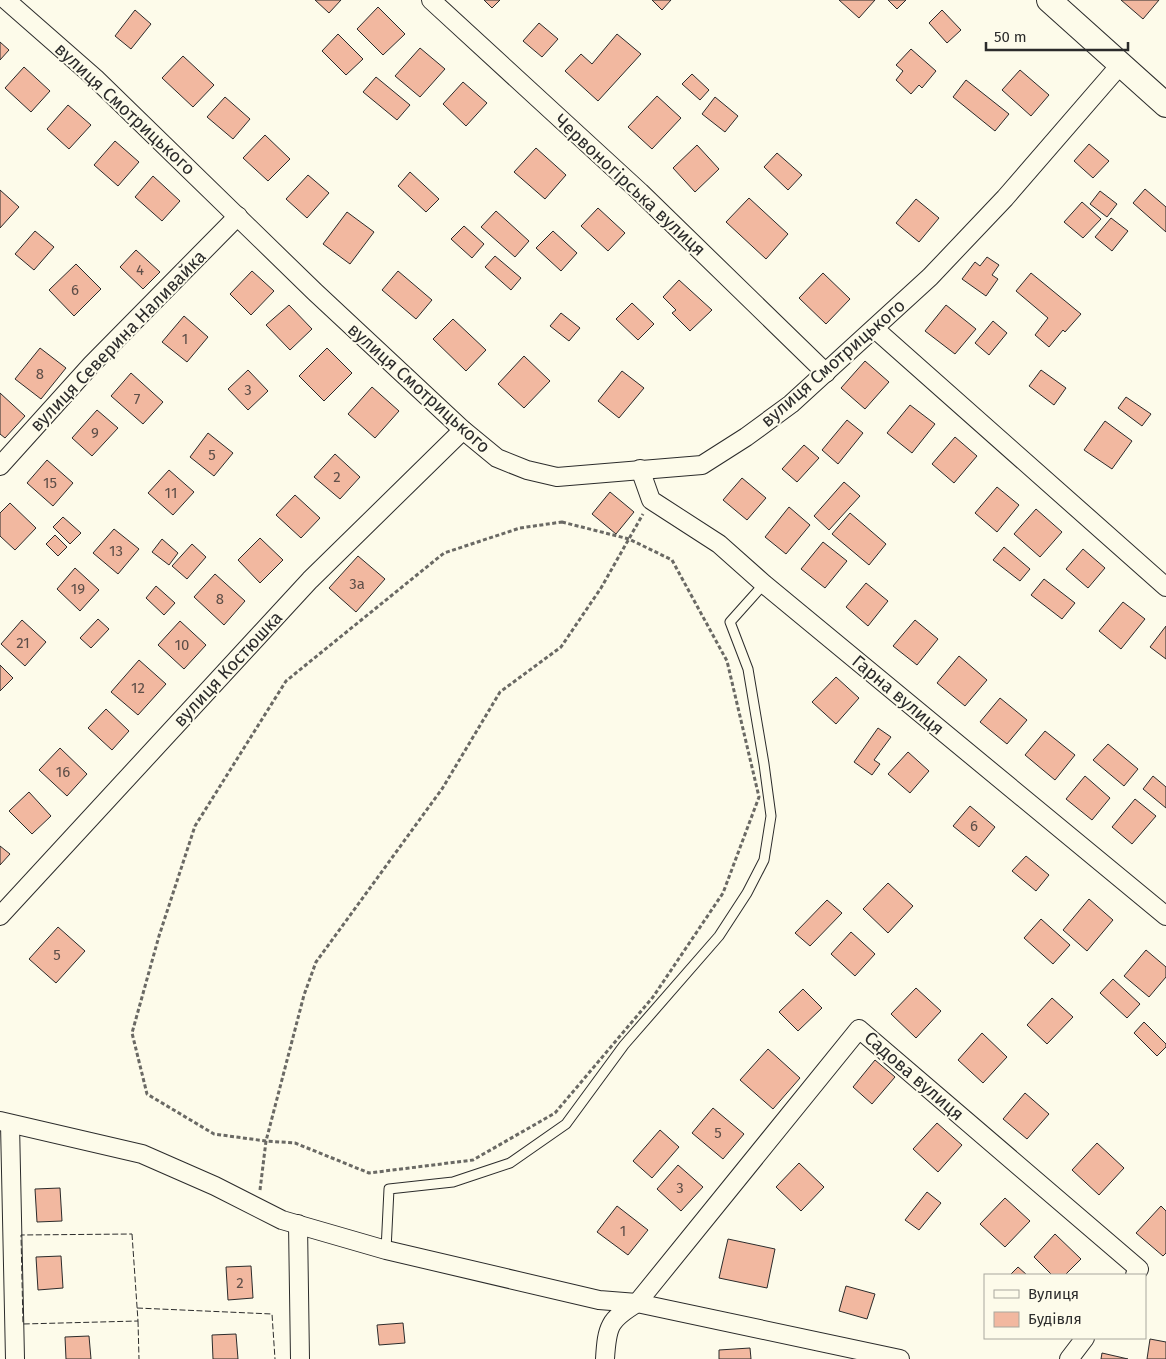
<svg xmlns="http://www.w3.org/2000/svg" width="1166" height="1359" font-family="'Fira Sans',sans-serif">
<rect width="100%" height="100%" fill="#fdfbea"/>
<g fill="#f2b8a0" stroke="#2b2b2b">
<polygon points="315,0 341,0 329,13"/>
<polygon points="484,0 500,0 492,8"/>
<polygon points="652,0 671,0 662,10"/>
<polygon points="839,0 875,0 859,18"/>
<polygon points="888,0 906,0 897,9"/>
<polygon points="1121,0 1159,0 1143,19"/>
<polygon points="378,7 405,34 383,55 357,29"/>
<polygon points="135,10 151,24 131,49 115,36"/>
<polygon points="942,10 961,30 947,43 929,23"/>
<polygon points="539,23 558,39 542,57 523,41"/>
<polygon points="338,34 363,59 346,75 322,51"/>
<polygon points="617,34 641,54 598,101 565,71 581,54 592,64"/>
<polygon points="0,42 9,50 0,60"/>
<polygon points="420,48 445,69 420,97 395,76"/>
<polygon points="911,49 936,71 922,88 919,85 911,94 896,80 903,71 896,65"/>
<polygon points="183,56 214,85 193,107 162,78"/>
<polygon points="24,67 50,91 31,112 5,88"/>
<polygon points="1020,70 1049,95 1031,116 1002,90"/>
<polygon points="692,74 709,90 700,100 682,84"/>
<polygon points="376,77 410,105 397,120 363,92"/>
<polygon points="966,80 1009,114 995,131 953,97"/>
<polygon points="463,82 487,103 466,126 443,104"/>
<polygon points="657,96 681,118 652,149 628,127"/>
<polygon points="225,97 250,119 233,139 207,117"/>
<polygon points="715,97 738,116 725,132 702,114"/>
<polygon points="68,105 91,125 69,149 47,129"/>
<polygon points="265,135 290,159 268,181 243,158"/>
<polygon points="115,141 139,162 118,186 94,165"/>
<polygon points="1089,144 1109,161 1093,178 1074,161"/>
<polygon points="697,145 719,169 695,192 673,168"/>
<polygon points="536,148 566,175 545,199 514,172"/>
<polygon points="777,153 802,175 788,190 764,167"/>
<polygon points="410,172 439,199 426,212 398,186"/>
<polygon points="308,175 329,193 307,218 286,199"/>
<polygon points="153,176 180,201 162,221 135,197"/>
<polygon points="1145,189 1166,207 1166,232 1133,203"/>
<polygon points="0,190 19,207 0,228"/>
<polygon points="1100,191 1117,204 1107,217 1090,204"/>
<polygon points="749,198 788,234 766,259 726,222"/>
<polygon points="916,199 939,218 919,242 896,223"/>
<polygon points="1082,202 1101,219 1083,238 1064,222"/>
<polygon points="598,208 625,233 608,251 581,226"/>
<polygon points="496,211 529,241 515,257 481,227"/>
<polygon points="347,212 374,232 350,264 323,244"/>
<polygon points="1111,218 1128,231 1112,251 1095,237"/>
<polygon points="464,226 484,244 472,258 451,239"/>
<polygon points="35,231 54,247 34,270 15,254"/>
<polygon points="553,231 577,253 561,271 536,248"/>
<polygon points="136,250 160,272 143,289 120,267"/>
<polygon points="495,256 521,278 511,290 485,267"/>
<polygon points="987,257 999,265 992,275 998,279 986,296 962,279 975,262 980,266"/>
<polygon points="76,264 101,289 74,316 49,290"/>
<polygon points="252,271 274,291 251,315 230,294"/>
<polygon points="398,271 432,300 416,319 382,290"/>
<polygon points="823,273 850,299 826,324 799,298"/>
<polygon points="1031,273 1081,314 1065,332 1063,330 1049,347 1035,335 1048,318 1016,291"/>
<polygon points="679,280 712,310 690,331 672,313 676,310 663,297"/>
<polygon points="632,303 654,324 638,340 616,319"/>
<polygon points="289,305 312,329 290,350 266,325"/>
<polygon points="946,305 976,329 955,354 925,331"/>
<polygon points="561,313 580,328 569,341 550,326"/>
<polygon points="184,316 208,337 187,362 162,342"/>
<polygon points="453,319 486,350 466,371 433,339"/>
<polygon points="993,321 1007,333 989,355 975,343"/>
<polygon points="40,348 66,368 41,399 15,379"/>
<polygon points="327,348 352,373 324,401 299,376"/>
<polygon points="524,356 550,381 524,408 498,384"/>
<polygon points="865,361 889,382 865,409 841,388"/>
<polygon points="248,370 268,391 248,410 228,389"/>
<polygon points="1041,370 1066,388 1054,405 1029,386"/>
<polygon points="622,371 644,388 619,418 598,401"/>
<polygon points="131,373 163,402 143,424 111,396"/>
<polygon points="372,387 399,411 375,438 348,414"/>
<polygon points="0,393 25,416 5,438 0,434"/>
<polygon points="1126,397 1151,414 1142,426 1118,408"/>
<polygon points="910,405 935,424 912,453 887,433"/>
<polygon points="97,410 118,428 92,456 72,438"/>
<polygon points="847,420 863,433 838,464 822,450"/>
<polygon points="1105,421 1132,441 1112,469 1084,450"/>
<polygon points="208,433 233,453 214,476 190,457"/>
<polygon points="955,437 977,456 954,483 932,464"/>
<polygon points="804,445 819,458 797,482 782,469"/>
<polygon points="335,454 360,477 340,499 314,477"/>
<polygon points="47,460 73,483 53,506 27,483"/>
<polygon points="169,470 194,492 173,515 148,493"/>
<polygon points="742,478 766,498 747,520 723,500"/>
<polygon points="844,482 860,496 829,530 814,516"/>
<polygon points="997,487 1019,505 997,532 975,513"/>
<polygon points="610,492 634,512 616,534 592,514"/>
<polygon points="295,495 320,518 301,538 276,515"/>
<polygon points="10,503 36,528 15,550 0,536 0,513"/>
<polygon points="789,507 810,525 786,554 765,537"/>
<polygon points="1036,509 1062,532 1040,557 1014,534"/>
<polygon points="850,513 886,544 869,565 832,534"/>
<polygon points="63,517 81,533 70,544 53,527"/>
<polygon points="114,529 139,549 118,574 93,553"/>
<polygon points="55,535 67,547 58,556 46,544"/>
<polygon points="260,538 283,560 260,583 238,560"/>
<polygon points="162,539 178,553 169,565 152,552"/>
<polygon points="823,542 847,561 825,588 801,569"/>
<polygon points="192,544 206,557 187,579 172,566"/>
<polygon points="1004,547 1030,569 1020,581 993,560"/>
<polygon points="1083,549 1105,568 1088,588 1066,569"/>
<polygon points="358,556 385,579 356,612 329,588"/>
<polygon points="75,568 99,590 80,611 57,589"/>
<polygon points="215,574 245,601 224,625 194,597"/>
<polygon points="1044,579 1075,603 1062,619 1031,595"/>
<polygon points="866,583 888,601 868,626 846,607"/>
<polygon points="156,586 175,603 164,615 146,598"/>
<polygon points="1123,602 1145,619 1121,649 1099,631"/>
<polygon points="98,619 109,629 91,648 80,638"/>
<polygon points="22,620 46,642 25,666 1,644"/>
<polygon points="915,620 938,639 917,665 893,646"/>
<polygon points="180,621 206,645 184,669 158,645"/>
<polygon points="1166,626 1166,659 1150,647"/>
<polygon points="959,656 987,680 965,706 937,683"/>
<polygon points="139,660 166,684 138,715 111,692"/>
<polygon points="0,665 13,678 0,691"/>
<polygon points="836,677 859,698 836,724 812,702"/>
<polygon points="1000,698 1027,720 1007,744 980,722"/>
<polygon points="106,709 129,731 112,750 88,728"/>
<polygon points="878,728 891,737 874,760 880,764 872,775 854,762"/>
<polygon points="1045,731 1075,755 1055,780 1025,755"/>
<polygon points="1108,744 1138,769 1124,786 1093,760"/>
<polygon points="60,748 87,774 67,796 39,770"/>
<polygon points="908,752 929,771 910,793 888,774"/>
<polygon points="1085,776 1110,798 1092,820 1066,799"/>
<polygon points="1153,776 1166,787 1166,808 1143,789"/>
<polygon points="29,792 51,816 32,834 9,811"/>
<polygon points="1135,799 1156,816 1132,844 1112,827"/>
<polygon points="970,806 995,827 979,847 953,826"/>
<polygon points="0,846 10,854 0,865"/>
<polygon points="1026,856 1049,875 1036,891 1012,871"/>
<polygon points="888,883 913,906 888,933 863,909"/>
<polygon points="1089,899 1113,920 1087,951 1063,930"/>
<polygon points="827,900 842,913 810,946 795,933"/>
<polygon points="1041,919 1070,945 1053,964 1024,938"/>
<polygon points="58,927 85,951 56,983 29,959"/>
<polygon points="851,932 875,954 855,976 831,954"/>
<polygon points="1146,950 1166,967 1166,977 1149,997 1124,976"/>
<polygon points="1113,979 1140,1004 1127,1018 1100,993"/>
<polygon points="916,988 941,1011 916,1038 891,1014"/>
<polygon points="803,989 822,1008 798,1031 779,1012"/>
<polygon points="1052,998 1073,1017 1047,1044 1027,1025"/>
<polygon points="1144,1022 1166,1044 1166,1047 1157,1056 1134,1033"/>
<polygon points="982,1033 1007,1057 983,1083 958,1060"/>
<polygon points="768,1049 800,1078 773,1109 740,1080"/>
<polygon points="875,1060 895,1077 872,1104 853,1087"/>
<polygon points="1025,1093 1049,1114 1027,1139 1003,1119"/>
<polygon points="713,1108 744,1134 723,1159 692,1133"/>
<polygon points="937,1123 962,1145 938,1172 913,1149"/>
<polygon points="660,1130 679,1147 652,1178 633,1161"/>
<polygon points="1097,1143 1124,1168 1099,1195 1072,1170"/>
<polygon points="799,1163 824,1187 801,1211 776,1187"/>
<polygon points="678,1165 703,1187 681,1211 657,1189"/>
<polygon points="60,1188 62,1221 37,1222 35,1189"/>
<polygon points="927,1192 941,1203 919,1230 905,1220"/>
<polygon points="1005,1198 1030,1221 1005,1247 980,1224"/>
<polygon points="617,1206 648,1230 628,1255 597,1232"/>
<polygon points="1161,1206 1166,1211 1166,1253 1163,1256 1136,1233"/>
<polygon points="1055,1234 1081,1259 1065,1275 1052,1275 1034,1257"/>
<polygon points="728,1239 775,1249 767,1288 719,1278"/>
<polygon points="61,1256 63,1288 38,1290 36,1257"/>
<polygon points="251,1266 253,1298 228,1300 226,1267"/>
<polygon points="1018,1267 1027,1275 1010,1275"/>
<polygon points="846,1286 875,1294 867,1319 839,1311"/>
<polygon points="403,1323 405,1343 379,1345 377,1325"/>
<polygon points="236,1334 238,1359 213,1359 212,1335"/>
<polygon points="89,1336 91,1359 66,1359 65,1337"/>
<polygon points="1150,1339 1166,1342 1166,1359 1147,1359"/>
<polygon points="750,1348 751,1359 719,1359 719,1350"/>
<polygon points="1102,1353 1128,1359 1101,1359"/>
</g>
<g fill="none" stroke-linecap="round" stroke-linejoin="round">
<g stroke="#2b2b2b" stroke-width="11">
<polyline id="lane" points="386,1250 389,1189 453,1182 510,1163 566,1124 624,1045 719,936 747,893 764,860 771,816 764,764 748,669 730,622 764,584"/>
</g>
<g stroke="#2b2b2b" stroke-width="20">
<g id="street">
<polyline points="6,0 95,78 315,292 463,430 497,458 527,470 557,477 702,465 746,437 791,404 930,277 1005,198 1121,64"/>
<polyline points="431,0 640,192 826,373"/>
<polyline points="875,329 1166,587"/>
<polyline points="0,466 92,364 238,216"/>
<polyline points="640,469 651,500 719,544 764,584 1166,916"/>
<polyline points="0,916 310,580 463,430"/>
<polyline points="0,1121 142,1154 215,1186 282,1220 386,1250 599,1300 637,1303 900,1359"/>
<polyline points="10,1124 15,1359"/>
<polyline points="298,1224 300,1359"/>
<path d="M605,1359C607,1326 609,1320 637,1303L859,1029L1139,1269L1135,1275"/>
<polyline points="1069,1359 1085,1338"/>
</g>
</g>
<g stroke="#2b2b2b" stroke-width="26">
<polyline id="secondary" points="1049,0 1166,105"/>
</g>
<g stroke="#6a6964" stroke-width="3" stroke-dasharray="4 2.5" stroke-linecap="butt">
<polygon points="562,522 629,539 672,560 727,661 759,797 723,893 653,997 555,1113 473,1160 369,1173 295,1143 266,1141 214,1134 147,1094 132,1033 159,936 195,826 286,681 444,553 520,528"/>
<polyline points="260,1190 266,1141 304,995 316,962 442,789 500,692 561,647 601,588 643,514"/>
</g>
<use href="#lane" stroke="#fdfbea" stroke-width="9"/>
<use href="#street" stroke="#fdfbea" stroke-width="18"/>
<use href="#secondary" stroke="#fdfbea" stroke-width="24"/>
<g stroke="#2b2b2b" stroke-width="1" stroke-dasharray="6 2.5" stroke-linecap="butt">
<polygon points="132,1234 138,1321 23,1324 21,1235"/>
<polyline points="137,1308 272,1314 275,1359"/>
<polyline points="138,1321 139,1359"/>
</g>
</g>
<g text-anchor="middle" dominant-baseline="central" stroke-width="4" stroke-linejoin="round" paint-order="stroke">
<g font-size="15" fill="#5d4e48">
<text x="140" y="270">4</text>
<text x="75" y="290">6</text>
<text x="185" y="339">1</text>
<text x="40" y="374">8</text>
<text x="248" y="390">3</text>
<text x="137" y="399">7</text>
<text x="95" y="433">9</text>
<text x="212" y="455">5</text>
<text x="337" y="477">2</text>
<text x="50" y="483">15</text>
<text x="171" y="493">11</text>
<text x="116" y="551">13</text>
<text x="357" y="584">3а</text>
<text x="78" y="589">19</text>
<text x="220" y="599">8</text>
<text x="23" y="643">21</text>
<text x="182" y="645">10</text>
<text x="138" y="688">12</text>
<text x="63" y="772">16</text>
<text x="974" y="826">6</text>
<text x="57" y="955">5</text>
<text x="718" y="1133">5</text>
<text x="680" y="1188">3</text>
<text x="623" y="1231">1</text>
<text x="240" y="1283">2</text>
</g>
<g font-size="18" fill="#2b2b2b" stroke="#fdfbea">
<text transform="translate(125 109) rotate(43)">вулиця Смотрицького</text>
<text transform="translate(630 185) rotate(43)">Червоногірська вулиця</text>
<text transform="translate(118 341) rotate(-46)">вулиця Северина Наливайка</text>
<text transform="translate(833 363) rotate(-41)">вулиця Смотрицького</text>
<text transform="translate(419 388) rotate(42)">вулиця Смотрицького</text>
<text transform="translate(228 669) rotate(-47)">вулиця Костюшка</text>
<text transform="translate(898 695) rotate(40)">Гарна вулиця</text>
<text transform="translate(914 1076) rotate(41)">Садова вулиця</text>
</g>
</g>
<rect x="984" y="1274" width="162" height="65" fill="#fdfbea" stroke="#a9a89e"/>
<rect x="994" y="1290" width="25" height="8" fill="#fdfbea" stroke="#a9a89e"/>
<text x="1028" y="1299" font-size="15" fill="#2b2b2b">Вулиця</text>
<rect x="994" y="1312" width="25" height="15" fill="#f2b8a0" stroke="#a9a89e"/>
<text x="1028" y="1324" font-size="15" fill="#2b2b2b">Будівля</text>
<path d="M986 42v8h142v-8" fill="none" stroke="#2b2b2b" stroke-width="2.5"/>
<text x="994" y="42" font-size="15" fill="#2b2b2b" stroke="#fdfbea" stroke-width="4" paint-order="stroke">50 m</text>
</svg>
